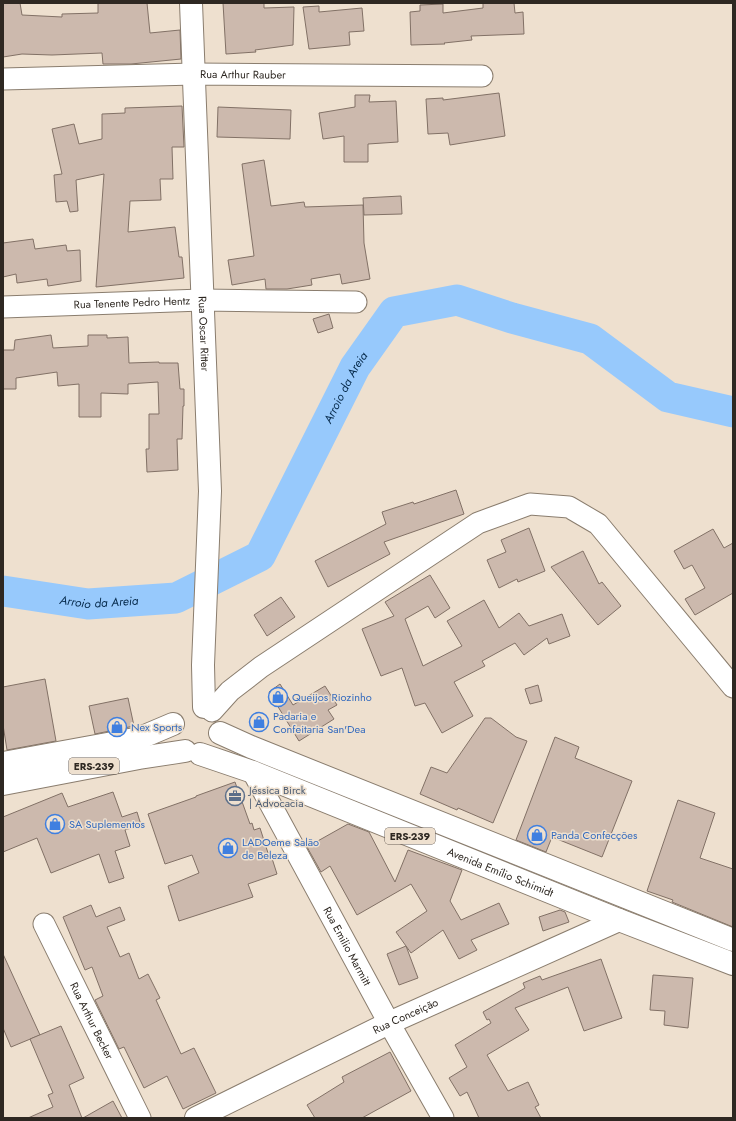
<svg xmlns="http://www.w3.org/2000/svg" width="736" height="1121" font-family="Jost,sans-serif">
<rect width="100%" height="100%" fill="#eee0cf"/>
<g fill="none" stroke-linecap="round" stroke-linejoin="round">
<path stroke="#97c9fc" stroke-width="31" id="s1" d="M3,591L88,604L176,598L260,556L355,367L394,312L457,300L512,318L590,339L668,397L733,412"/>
</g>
<g fill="#ccb9ad" stroke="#827166">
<polygon points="3,3 20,3 22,15 62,17 62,14 98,13 98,3 147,3 150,33 180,30 181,59 131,64 103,64 102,53 52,55 22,54 3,57"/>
<polygon points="223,3 264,3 264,8 294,7 293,45 255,50 256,52 226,54"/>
<polygon points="483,3 514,3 515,13 523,12 524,34 471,36 472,40 444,43 445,44 411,45 410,12 420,11 420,5 443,4 443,13 483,8"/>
<polygon points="319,6 319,12 362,8 364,31 349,32 350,45 309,49 303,7"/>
<polygon points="499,93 505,136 450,145 448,133 428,134 426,99 443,98 443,100"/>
<polygon points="355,95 370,95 369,102 396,101 398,142 368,144 368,162 344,162 344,136 323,139 319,113 355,107"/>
<polygon points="182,106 184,147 172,147 173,179 160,179 161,200 130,201 128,232 175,227 179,257 182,257 184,278 96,287 104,174 76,180 78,211 70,212 67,201 56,202 54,175 62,174 52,129 74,124 79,144 102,139 102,114 125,113 125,108"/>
<polygon points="218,107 291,110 290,139 217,137"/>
<polygon points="264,160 271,206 304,202 305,207 363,205 364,243 370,279 342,284 340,274 311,279 312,285 287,289 266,289 265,279 232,285 228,260 254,256 242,164"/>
<polygon points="401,196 402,214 364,215 363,198"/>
<polygon points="33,239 35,249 66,245 67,251 80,250 81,281 48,286 47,279 17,283 16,274 3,277 3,243"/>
<polygon points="329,314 333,328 318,333 313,319"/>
<polygon points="51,335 53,348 88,346 88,335 107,335 107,338 128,337 129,363 159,362 159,363 178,363 180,389 184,389 184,406 183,406 182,439 177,439 178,470 147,472 146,449 149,449 149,414 159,414 158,382 128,384 128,394 101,393 101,417 79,417 79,384 58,386 57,372 16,378 16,389 3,389 3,350 14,350 15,340"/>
<polygon points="456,490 464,514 384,542 390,554 328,587 315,561 386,524 382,512 413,502 414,504"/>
<polygon points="529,528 545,571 518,582 517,579 499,588 487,560 506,552 501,540"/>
<polygon points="713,529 724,548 733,543 733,593 695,615 685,599 705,588 692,565 684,569 674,551"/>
<polygon points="583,551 599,584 602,582 621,606 598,625 551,567"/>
<polygon points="430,575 450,608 435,618 428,606 405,619 423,666 462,646 447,621 484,600 499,628 519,613 529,626 562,614 570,636 549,644 547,638 524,655 515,643 482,661 485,666 454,682 473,716 442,733 425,703 415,706 402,668 381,676 362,629 394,616 385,602"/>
<polygon points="281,597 295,617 267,636 254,615"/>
<polygon points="45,679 56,741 7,750 3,725 3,687"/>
<polygon points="280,684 293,705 325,686 337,705 328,710 334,719 299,741 269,692"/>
<polygon points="538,685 542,701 530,704 525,689"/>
<polygon points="128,698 134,726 95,734 89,706"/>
<polygon points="485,718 491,718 516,737 527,741 493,823 458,808 457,810 420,794 431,767 447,773"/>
<polygon points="555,737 579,747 575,758 632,781 602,857 552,837 546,852 516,840"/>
<polygon points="235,782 250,824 252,823 254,830 260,828 268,853 270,852 277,874 248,884 253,897 179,921 168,886 199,873 192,855 165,864 148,814 196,797 196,796"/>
<polygon points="113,792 122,817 137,812 141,825 125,830 130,846 115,851 124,878 109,883 99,854 51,873 37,838 3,852 3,817 62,793 68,807"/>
<polygon points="678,800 715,813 700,858 733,869 733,927 672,902 673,900 647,891"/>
<polygon points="348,824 369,832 395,882 408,850 462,870 450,901 461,920 499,903 509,924 471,940 477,950 459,959 443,930 411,953 396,932 427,911 411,884 357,915 330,866 321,872 307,847"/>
<polygon points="91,905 96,917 120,907 125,920 107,927 120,957 129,953 139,979 148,974 160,998 156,1000 181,1054 194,1048 216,1093 183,1109 167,1076 144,1088 124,1047 119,1049 95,1000 103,996 92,967 85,970 63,917"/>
<polygon points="560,910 565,912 569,922 543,931 539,917"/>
<polygon points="406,946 418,978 399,985 387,954"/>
<polygon points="3,954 40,1035 11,1047 3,1028"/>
<polygon points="601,959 622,1018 584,1031 568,987 515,1008 529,1030 487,1055 508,1091 528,1082 539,1105 535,1107 541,1118 479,1118 467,1092 460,1096 449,1078 467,1067 455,1045 491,1023 489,1019 487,1020 483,1012 525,988 523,983 540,976 542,980"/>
<polygon points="653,975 693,978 688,1028 664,1025 665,1011 650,1010"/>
<polygon points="61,1026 84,1078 69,1085 82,1118 28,1118 53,1107 48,1095 53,1093 30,1039"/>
<polygon points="390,1052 411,1091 362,1118 315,1118 307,1105 344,1082 342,1077"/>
<polygon points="113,1101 122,1118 83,1118"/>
</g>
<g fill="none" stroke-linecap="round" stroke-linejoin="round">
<g stroke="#8a7d6e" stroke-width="23">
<g id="minor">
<path id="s2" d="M3,79L194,74L482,76"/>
<path id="s3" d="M3,307L202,300L356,302"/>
<polyline points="212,711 230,691 261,667 478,523 530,504 569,507 598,524 733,687"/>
<path id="s4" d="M253,772L389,1023L443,1118"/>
<path id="s5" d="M44,924L140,1118"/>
</g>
</g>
<g stroke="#8a7d6e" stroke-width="24">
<g id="major">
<path id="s6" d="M191,3L210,491L203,665L204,707"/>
<polyline points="220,733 251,747 733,940"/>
<path id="s7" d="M200,754L253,772L619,920L733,964"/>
<polyline points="3,763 140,738 173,724"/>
<polyline points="3,784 139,758 185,751"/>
<path id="s8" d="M196,1118L389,1023L619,920"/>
</g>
</g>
<use href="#minor" stroke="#fff" stroke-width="21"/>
<use href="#major" stroke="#fff" stroke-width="22"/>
</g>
<defs>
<g id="shop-ring" transform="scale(1)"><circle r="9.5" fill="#eee0cf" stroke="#3f7fe0" stroke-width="1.5"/><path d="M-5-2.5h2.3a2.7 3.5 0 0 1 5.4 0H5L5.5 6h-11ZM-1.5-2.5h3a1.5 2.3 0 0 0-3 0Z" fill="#3f7fe0"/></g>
<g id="office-ring" transform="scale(1)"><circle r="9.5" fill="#eee0cf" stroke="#5c6f8a" stroke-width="1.5"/><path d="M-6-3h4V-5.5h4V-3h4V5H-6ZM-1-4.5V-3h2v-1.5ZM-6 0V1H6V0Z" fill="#5c6f8a"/></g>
</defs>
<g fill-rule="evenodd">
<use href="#shop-ring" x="278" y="697"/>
<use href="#shop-ring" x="259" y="722"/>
<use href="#shop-ring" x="117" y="727"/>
<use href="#office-ring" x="235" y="796"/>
<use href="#shop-ring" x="55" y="824"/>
<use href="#shop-ring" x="537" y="835"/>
<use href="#shop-ring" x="228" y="848"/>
</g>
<g text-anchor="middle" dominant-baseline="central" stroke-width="3" stroke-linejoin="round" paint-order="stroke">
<g fill="#eee0cf" stroke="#685f56" stroke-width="1">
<rect x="69" y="758" width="50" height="16" rx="3"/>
<rect x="385" y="828" width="50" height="16" rx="3"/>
</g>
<g font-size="10" font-weight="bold" fill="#2e2822">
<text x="94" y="766">ERS-239</text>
<text x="410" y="836">ERS-239</text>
</g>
<g font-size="11" fill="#2e2822" stroke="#eee0cf">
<text stroke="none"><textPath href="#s2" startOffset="240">Rua Arthur Rauber</textPath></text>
<text stroke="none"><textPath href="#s3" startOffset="129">Rua Tenente Pedro Hentz</textPath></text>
<text stroke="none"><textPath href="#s6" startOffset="331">Rua Oscar Ritter</textPath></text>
<text stroke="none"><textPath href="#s7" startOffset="323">Avenida Emílio Schimidt</textPath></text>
<text stroke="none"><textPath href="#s4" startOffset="198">Rua Emilio Marmitt</textPath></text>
<text stroke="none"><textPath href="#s8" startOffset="233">Rua Conceição</textPath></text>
<text stroke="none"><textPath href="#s5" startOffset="108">Rua Arthur Becker</textPath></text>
</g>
<g font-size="11" fill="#366cbe" stroke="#eee0cf" text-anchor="start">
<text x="292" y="697">Queijos Riozinho</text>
<text x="273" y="716">Padaria e<tspan x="273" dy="13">Confeitaria San'Dea</tspan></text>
<text x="131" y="727">Nex Sports</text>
<text x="69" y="824">SA Suplementos</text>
<text x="551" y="835">Panda Confecções</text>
<text x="242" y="842">LADOeme Salão<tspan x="242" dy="13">de Beleza</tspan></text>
</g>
<g font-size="11" fill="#4e5e75" stroke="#eee0cf" text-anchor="start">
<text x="249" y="790">Jéssica Birck<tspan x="249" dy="13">| Advocacia</tspan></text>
</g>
<g font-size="12" font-style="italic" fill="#062a4b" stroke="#eee0cf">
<text stroke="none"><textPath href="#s1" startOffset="457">Arroio da Areia</textPath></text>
<text stroke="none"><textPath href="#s1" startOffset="97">Arroio da Areia</textPath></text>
</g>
</g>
<rect width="736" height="1121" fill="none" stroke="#2e2822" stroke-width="8"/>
</svg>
